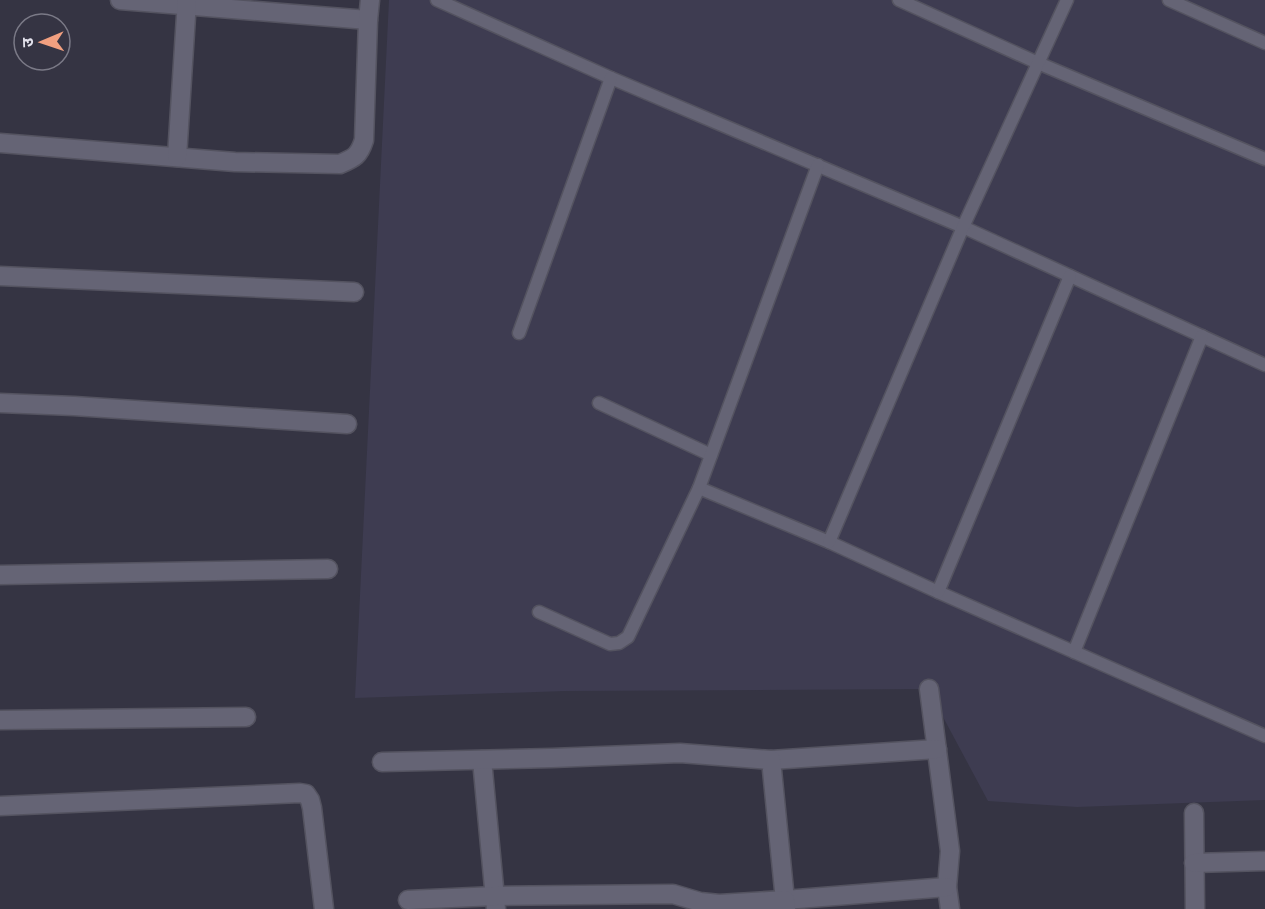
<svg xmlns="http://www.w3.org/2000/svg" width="1265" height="909" font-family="'Roboto Condensed','Noto Sans Devanagari',sans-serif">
<rect width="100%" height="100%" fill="#353443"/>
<polygon fill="#3e3c51" points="389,0 1265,0 1265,800 1077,807 988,801 928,689 565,691 355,698"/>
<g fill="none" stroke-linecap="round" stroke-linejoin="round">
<g stroke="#545360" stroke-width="15">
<g id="lane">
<polyline points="437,0 611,78 963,227 1265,365"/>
<polyline points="899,0 1038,63 1265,159"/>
<polyline points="1169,0 1265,43"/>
<polyline points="519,333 611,78"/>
<polyline points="599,403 711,455"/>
<polyline points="699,488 829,542 938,592 1265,736"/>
<polyline points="829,542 963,227 1067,0"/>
<polyline points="938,592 1070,276"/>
<polyline points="539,612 610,644 619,643 628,637 699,488 818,165"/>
<polyline points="1074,652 1202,336"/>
</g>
</g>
<g stroke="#545360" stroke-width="21">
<g id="street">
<polyline points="120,0 368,20"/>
<path d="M0,143L235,162L340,164C354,158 359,156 364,140L368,20L370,0"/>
<polyline points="177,157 187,0"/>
<polyline points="0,276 354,292"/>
<polyline points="0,403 74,406 347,424"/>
<polyline points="0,575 328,569"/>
<polyline points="929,689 950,851 947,887 950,909"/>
<polyline points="0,720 246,717"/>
<polyline points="482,760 496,909"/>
<polyline points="771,760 937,749"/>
<polyline points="382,762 552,758 680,753 771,760 785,900 947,887"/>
<polyline points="0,806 300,793 306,794 310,800 312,808 324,909"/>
<polyline points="1194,813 1195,909"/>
<polyline points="1194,863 1265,861"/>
<polyline points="408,900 495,896 673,894 700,902 719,904 785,900 786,909"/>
</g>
</g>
<use href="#lane" stroke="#656475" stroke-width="12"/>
<use href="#street" stroke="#656475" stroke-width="18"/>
</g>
<g transform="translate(42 42) rotate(268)"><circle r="28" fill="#353443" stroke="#7b7a87" stroke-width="1.5"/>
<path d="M0-4.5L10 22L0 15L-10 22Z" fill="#f2a080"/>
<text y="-9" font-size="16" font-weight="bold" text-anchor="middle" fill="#e3e2ec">उ</text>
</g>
</svg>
